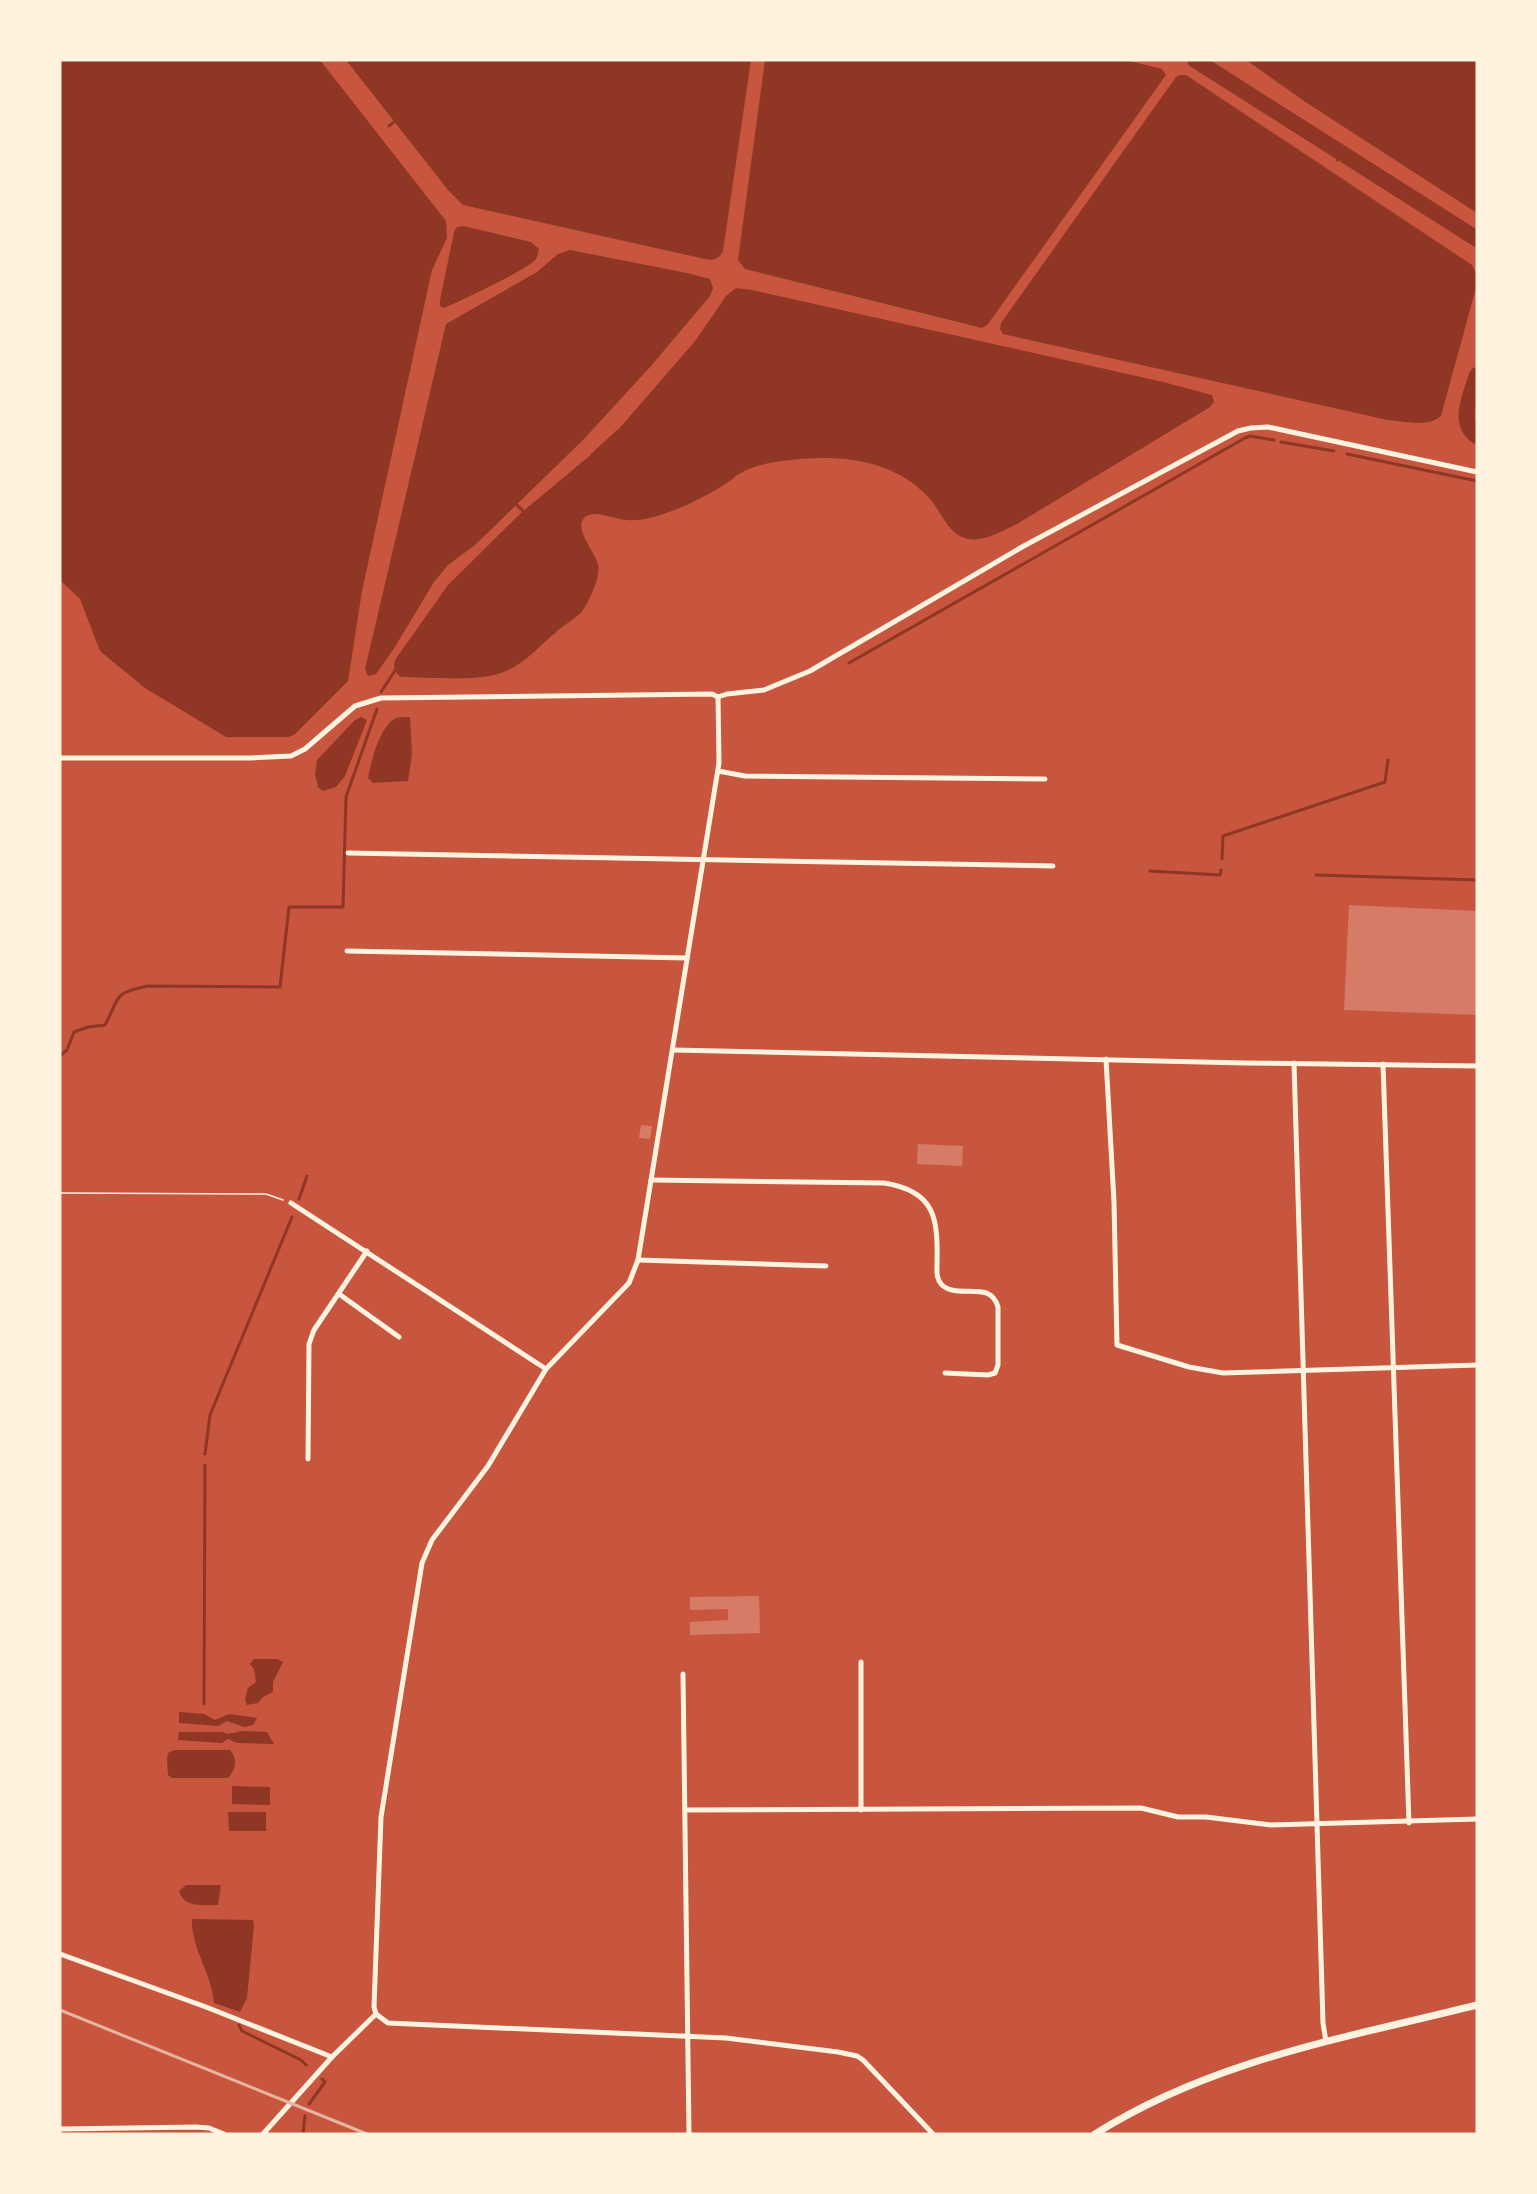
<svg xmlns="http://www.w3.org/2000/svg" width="1537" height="2194" font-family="Overpass,sans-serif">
<rect width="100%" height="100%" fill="#c8553d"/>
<g fill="#8f3625">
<polygon points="60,60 320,60 446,221 447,238 432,270 362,591 348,681 294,735 288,737 226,737 145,688 100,651 80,599 60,580"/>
<path d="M346,60H751L723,251C719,259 714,261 705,259L463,205L448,190Z"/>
<polygon points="765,60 1125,60 1162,69 1166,75 988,324 982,328 745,269 738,260"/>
<polygon points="1246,60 1477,60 1477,213 1307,103"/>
<path d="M1180,75H1186L1472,265L1477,275V284L1441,416C1428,428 1404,421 1388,420L1003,334L1000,329L1001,323L1176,77Z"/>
<path d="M463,226L531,242L539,249C538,252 538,256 536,259C529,269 460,301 444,308L440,306V300L454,232L457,227Z"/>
<polygon points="570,250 687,273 710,279 713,288 710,296 651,366 583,440 475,545 448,565 434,582 393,650 376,674 368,676 365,669 446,324 537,272 558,254"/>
<path d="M736,288L752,290L1163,382L1212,395L1214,402L1210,407L1017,524C1002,531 979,545 962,537C947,531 940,510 930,499C892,457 836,454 782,461C768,463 751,466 739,474C735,476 732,480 728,482C709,495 685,507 663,514C652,518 639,521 627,520C615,520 593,508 584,518C574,529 595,552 598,564C601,576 590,600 583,610C576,619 563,625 555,633C537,648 524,665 501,673C476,682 428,677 401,677C394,672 393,668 395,660L448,585L521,513L611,438L696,340L726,296Z"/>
<polygon points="361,717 367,720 345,776 336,787 323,791 318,787 315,774 317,760 355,720"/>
<path d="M410,717L412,754L408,781L373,783L368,778C371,762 379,727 396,718C399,717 406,717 410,717Z"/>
<polygon points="254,1659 277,1659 283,1662 273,1682 273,1692 263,1697 258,1703 247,1705 245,1699 248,1688 256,1682 254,1669 250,1664"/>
<polygon points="179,1712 204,1714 215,1720 229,1714 257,1718 253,1725 244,1727 227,1721 218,1726 179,1723"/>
<polygon points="242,1731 267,1732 274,1744 237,1743 228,1739 222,1743 178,1740 179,1732 222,1732 228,1734"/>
<path d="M175,1750H230C238,1759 236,1770 228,1778H172L168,1775L167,1759L168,1753Z"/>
<polygon points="232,1786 270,1787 270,1805 232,1804"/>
<polygon points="228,1812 266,1812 266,1831 229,1831"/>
<path d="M186,1885H221L218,1905C202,1905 184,1908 179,1891Z"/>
<path d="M192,1919L253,1920L254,1925L247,1998L240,2012L214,2003C212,1974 191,1948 192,1919Z"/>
</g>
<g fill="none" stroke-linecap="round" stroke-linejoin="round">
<g stroke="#8f3625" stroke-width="3">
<polyline points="389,126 394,122"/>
<polyline points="1337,160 1342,153"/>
<polyline points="1281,442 1334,451"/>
<polyline points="1347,454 1477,481"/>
<polyline points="592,455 618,431"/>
<polyline points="515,503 524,512"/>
<polyline points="849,663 1245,438 1250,436 1274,440"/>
<polyline points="381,692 396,669"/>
<polyline points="1222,859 1223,836 1385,782 1388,760"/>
<polyline points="1150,871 1220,875 1221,870"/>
<polyline points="1316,875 1477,880"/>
<path d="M60,1056L67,1050L74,1032L88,1027L105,1025C121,995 112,994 147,986L280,987L289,907H343L346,797L377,709"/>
<polyline points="299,1199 307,1176"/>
<polyline points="205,1454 210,1415 292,1217"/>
<polyline points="204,1704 205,1465"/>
<polyline points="239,2025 242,2031 301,2060 306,2065"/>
<polyline points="309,2104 325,2082 322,2079"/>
<polyline points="303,2134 305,2116"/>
</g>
<g stroke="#8f3625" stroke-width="16">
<polyline points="1195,60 1477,239"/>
<path d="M1477,375C1471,394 1457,423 1477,436"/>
</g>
</g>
<g fill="#d67c66">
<polygon points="1349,905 1477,911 1477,1015 1344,1010"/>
<polygon points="641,1125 652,1126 650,1139 639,1138"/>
<polygon points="918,1144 963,1146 962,1166 917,1164"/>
<polygon points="759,1596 760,1633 690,1635 690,1622 728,1620 728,1609 690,1610 690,1597"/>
</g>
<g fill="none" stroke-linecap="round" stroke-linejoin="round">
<polyline stroke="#fff3e0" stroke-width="1.5" points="60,1193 266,1194 283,1200"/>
<g stroke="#fff3e0" stroke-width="5">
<polyline points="718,697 719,763 638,1260 629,1283 546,1369 488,1466 432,1540 422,1563 381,1817 374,2007 376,2014 388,2023 726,2038 838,2052 857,2056 863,2060 933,2134"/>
<polyline points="718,697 727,694 764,690 810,671 1022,547 1238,431 1251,428 1268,427 1477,472"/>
<polyline points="60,758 249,758 291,756 305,749 355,706 381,698 712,694 718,697"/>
<polyline points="718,771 745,776 1045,779"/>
<polyline points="348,853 1053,866"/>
<polyline points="347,951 687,958"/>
<polyline points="673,1050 1245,1063 1477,1066"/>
<polyline points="1106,1059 1114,1202 1117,1345 1189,1367 1223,1373 1477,1365"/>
<polyline points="1294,1063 1323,2023 1326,2042"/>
<polyline points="1383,1064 1409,1823"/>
<path d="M651,1180L884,1183C936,1191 938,1219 937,1264C937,1272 936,1279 942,1285C958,1300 990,1279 998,1307V1365L995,1373L988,1375L945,1373"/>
<polyline points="291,1203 546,1369"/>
<polyline points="638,1260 826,1266"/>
<polyline points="339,1294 399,1337"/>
<polyline points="308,1459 309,1344 314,1330 367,1251"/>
<polyline points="683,1674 689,2134"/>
<polyline points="685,1810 1141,1808 1178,1817 1206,1817 1271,1825 1477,1819"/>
<polyline points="861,1810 861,1662"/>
<polyline points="60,1954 206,2007 332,2057"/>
<polyline points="60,2129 196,2127 209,2128 224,2134"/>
<polyline points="263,2134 332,2057 376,2014"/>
</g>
<path stroke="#fff3e0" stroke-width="7" d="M1095,2134C1212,2060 1345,2038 1477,2005"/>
<polyline stroke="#e9b49f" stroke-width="3" points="60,2010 367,2134"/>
</g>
<rect width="1537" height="2194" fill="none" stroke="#fff3e0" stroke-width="123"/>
</svg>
